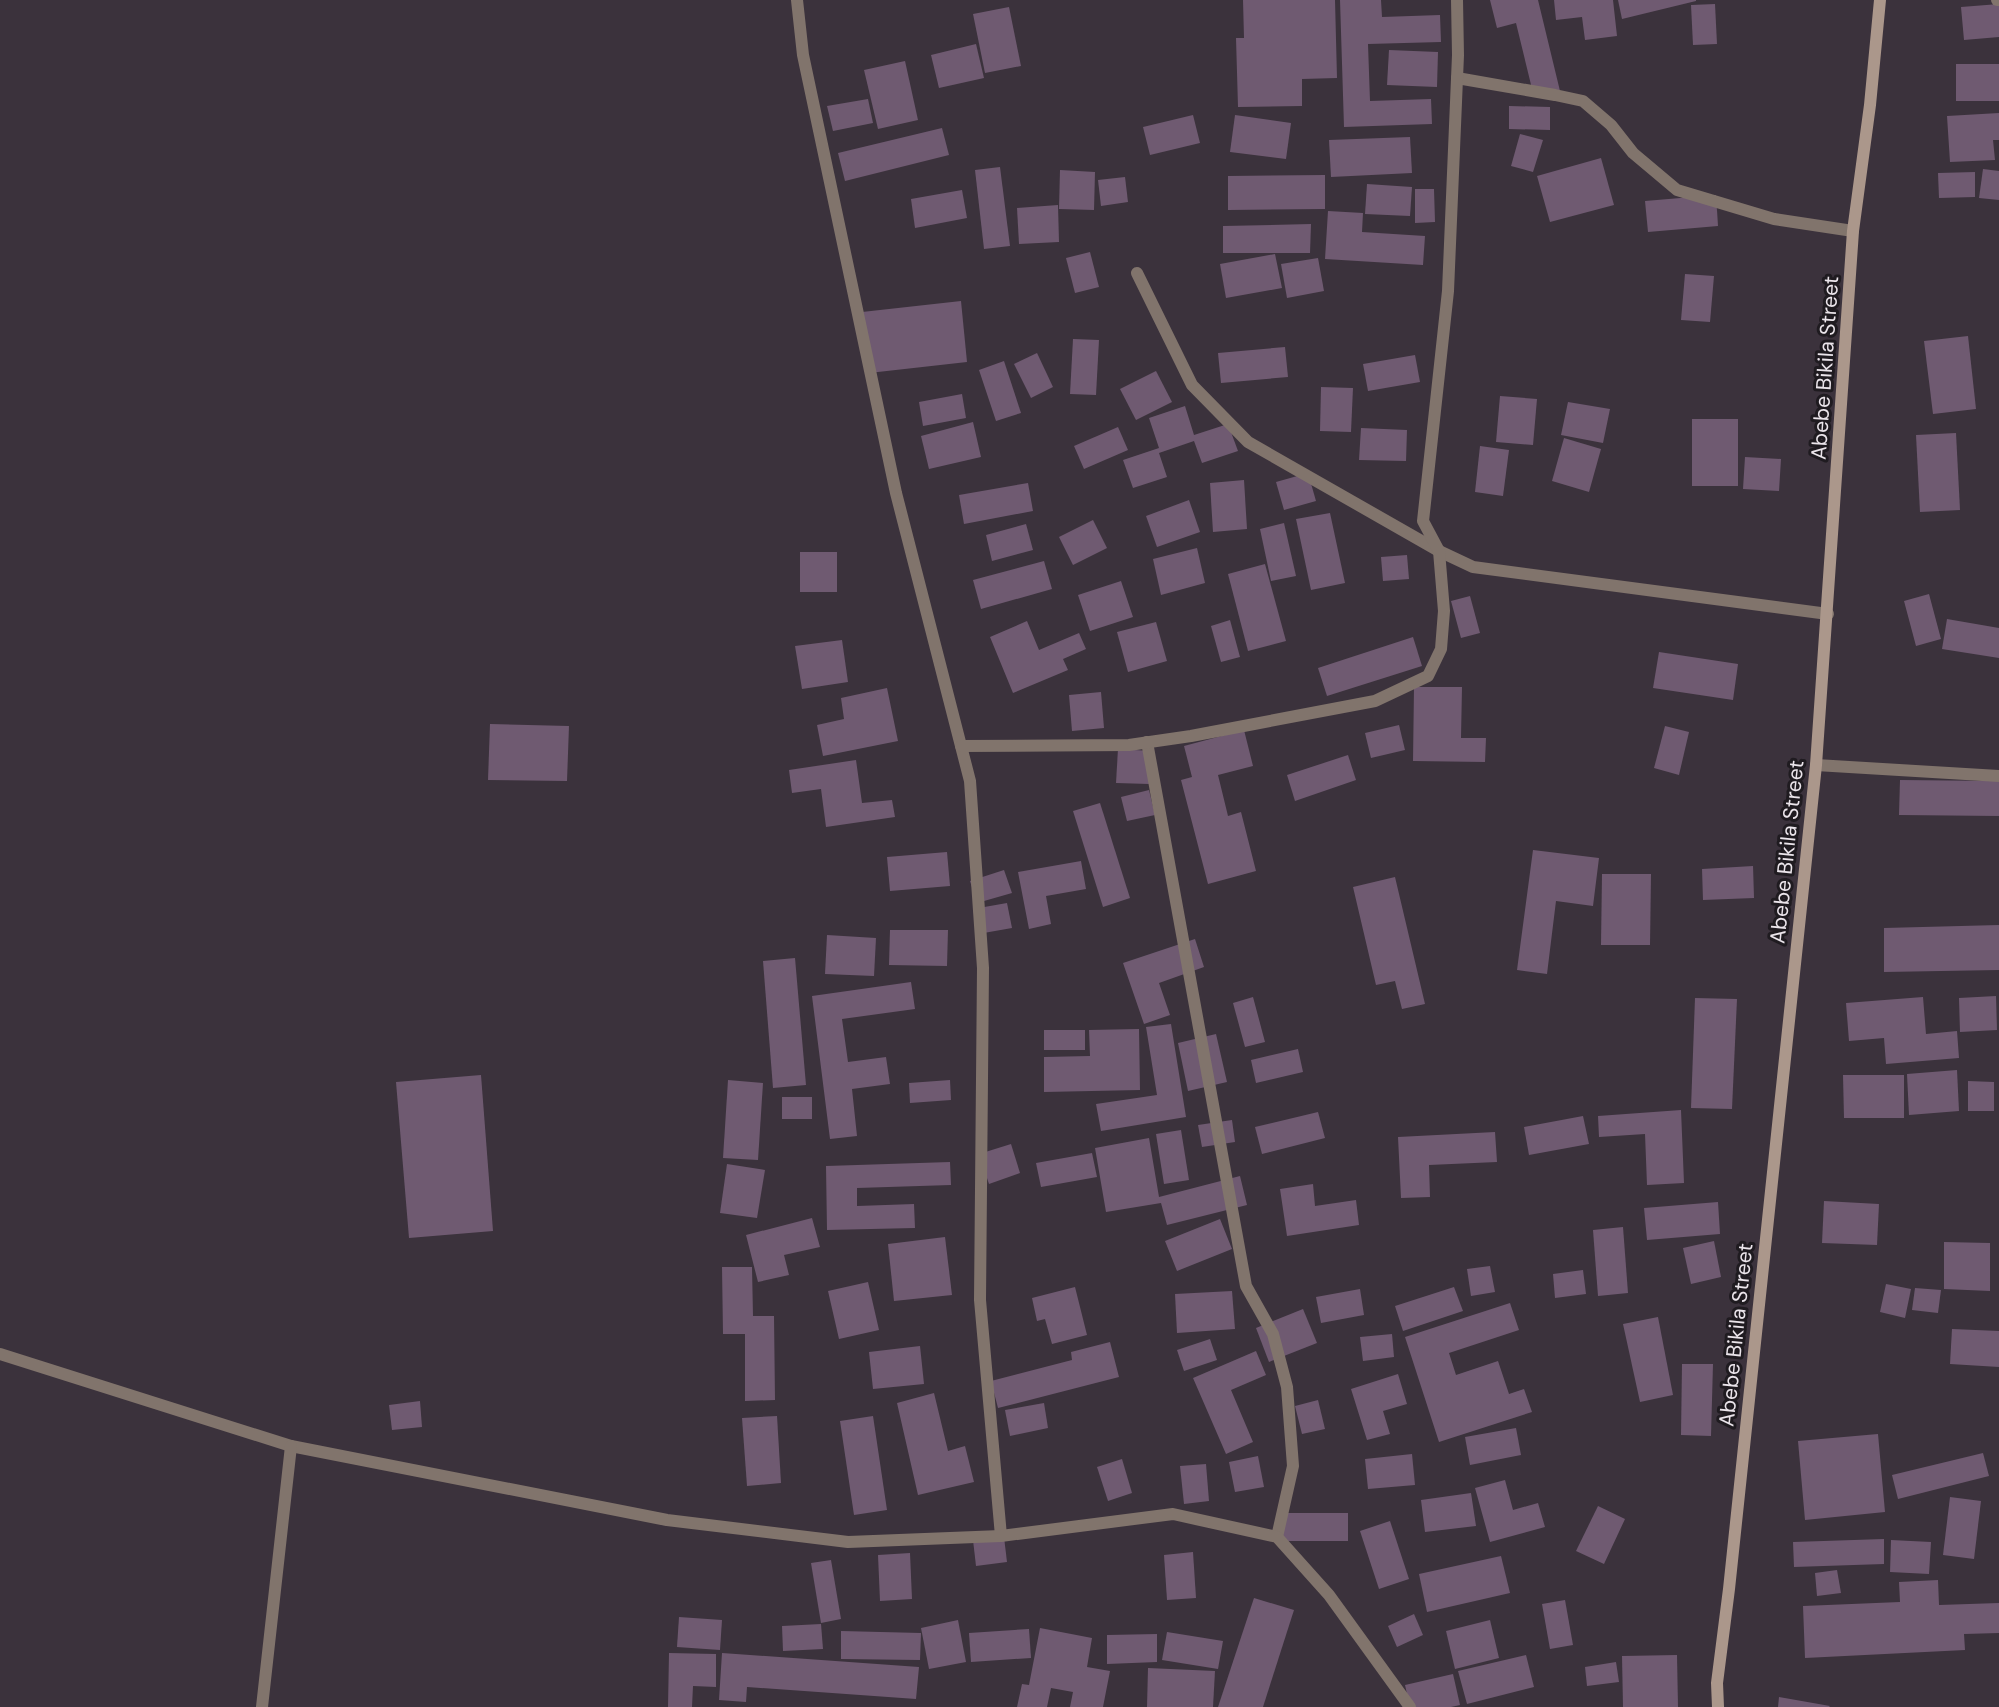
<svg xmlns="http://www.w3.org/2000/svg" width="1999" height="1707" font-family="'DM Sans',sans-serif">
<rect width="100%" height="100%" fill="#3b323c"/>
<g fill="#6f5a71">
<polygon points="1243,0 1335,0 1337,78 1302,79 1302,106 1238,107 1236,38 1244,38"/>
<polygon points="1340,0 1381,0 1382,17 1440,15 1441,42 1368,44 1370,101 1431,99 1432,124 1344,127"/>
<polygon points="1490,0 1538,0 1560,91 1534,97 1516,23 1497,28"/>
<polygon points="1554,0 1613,0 1617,36 1585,40 1582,17 1556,20"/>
<polygon points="1618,0 1696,0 1696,1 1622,19"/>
<polygon points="1715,4 1717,44 1693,45 1691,5"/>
<polygon points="1999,4 1999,37 1964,40 1961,7"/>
<polygon points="1009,7 1021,66 985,73 973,14"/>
<polygon points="976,44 984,78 939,88 931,55"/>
<polygon points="1389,50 1438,52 1437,87 1387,85"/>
<polygon points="905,61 918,120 878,129 864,70"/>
<rect x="1956" y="64" width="43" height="37"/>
<polygon points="868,99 873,123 833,131 827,106"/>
<polygon points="1509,106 1550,107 1550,130 1509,129"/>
<polygon points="1999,113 1999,140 1993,140 1995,160 1950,162 1947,116"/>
<polygon points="1193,115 1200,143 1150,155 1143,127"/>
<polygon points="1235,115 1291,123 1286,159 1230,152"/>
<polygon points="942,128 949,155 845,181 838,153"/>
<polygon points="1520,134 1543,140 1533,172 1511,166"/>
<polygon points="1410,137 1412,173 1331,177 1329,140"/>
<polygon points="1601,158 1614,205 1550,222 1537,176"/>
<polygon points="1000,167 1010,246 984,249 975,170"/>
<polygon points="1983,169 1999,171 1999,200 1979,198"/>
<polygon points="1060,170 1095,172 1094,210 1059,209"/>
<polygon points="1975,172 1975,197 1939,198 1938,173"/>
<polygon points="1325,175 1325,209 1228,210 1228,176"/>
<polygon points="1125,177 1128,202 1101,206 1098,180"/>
<polygon points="1367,184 1412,187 1410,216 1365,214"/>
<polygon points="1415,189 1434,189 1435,222 1415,223"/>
<polygon points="962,190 967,218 915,228 911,199"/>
<polygon points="1716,195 1718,226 1648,232 1645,201"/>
<polygon points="1058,205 1059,242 1019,244 1017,208"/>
<polygon points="1328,211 1363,213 1362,232 1425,236 1423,265 1325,259"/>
<polygon points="1311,224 1310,253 1223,253 1223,226"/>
<polygon points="1090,252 1099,287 1075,293 1066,258"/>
<polygon points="1275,254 1282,288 1226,298 1220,264"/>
<polygon points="1318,258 1324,291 1287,298 1281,264"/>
<polygon points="1685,274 1714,276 1710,322 1681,320"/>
<polygon points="961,301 967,362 869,373 862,312"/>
<polygon points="1968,336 1976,409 1933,414 1924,341"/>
<polygon points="1073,339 1099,340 1096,395 1070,394"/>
<polygon points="1285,347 1288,377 1221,383 1218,353"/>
<polygon points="1037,353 1053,387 1031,398 1014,364"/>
<polygon points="1415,355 1420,382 1368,391 1363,364"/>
<polygon points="1004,361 1021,413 996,421 979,370"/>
<polygon points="1156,371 1172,402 1136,420 1120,389"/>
<polygon points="1321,387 1353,388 1351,432 1320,431"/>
<polygon points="962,394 966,418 923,426 919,402"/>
<polygon points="1500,396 1537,399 1533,445 1496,442"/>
<polygon points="1568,402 1610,409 1603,443 1561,435"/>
<polygon points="1185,406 1194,435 1228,424 1238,451 1202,463 1194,441 1159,453 1167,477 1133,488 1123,460 1159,448 1149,418"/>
<rect x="1692" y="419" width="46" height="67"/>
<polygon points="973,422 981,457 929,469 921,436"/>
<polygon points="1118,427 1128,450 1084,469 1074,446"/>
<polygon points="1361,428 1407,430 1406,461 1359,460"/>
<polygon points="1956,433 1960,510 1920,512 1916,435"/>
<polygon points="1564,438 1601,449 1589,492 1552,481"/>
<polygon points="1480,446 1509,450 1503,496 1475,492"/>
<polygon points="1745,457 1781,459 1779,491 1743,489"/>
<polygon points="1308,473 1316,501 1284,510 1276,482"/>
<polygon points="1244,480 1247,529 1213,532 1210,483"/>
<polygon points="1028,483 1033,511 964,524 959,495"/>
<polygon points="1189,500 1200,532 1157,547 1146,516"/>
<polygon points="1330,513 1345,583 1311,590 1296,519"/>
<polygon points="1093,520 1107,548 1073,565 1059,537"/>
<polygon points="1284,523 1296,576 1271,581 1260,529"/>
<polygon points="1026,524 1033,550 992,561 986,535"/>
<polygon points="1197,548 1205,583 1161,595 1153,559"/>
<rect x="800" y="552" width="37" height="40"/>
<polygon points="1407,555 1409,579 1383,581 1381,557"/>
<polygon points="1044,561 1052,589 981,609 973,580"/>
<polygon points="1265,564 1286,641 1248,651 1228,574"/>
<polygon points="1121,581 1133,617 1090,631 1078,595"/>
<polygon points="1929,594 1941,639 1916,646 1904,601"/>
<polygon points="1470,596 1480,633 1461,638 1451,601"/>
<polygon points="1947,619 1999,628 1999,658 1942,649"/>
<polygon points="1230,620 1240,657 1221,662 1211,626"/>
<polygon points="1027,621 1039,650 1079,633 1086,649 1063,659 1068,670 1013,693 990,637"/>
<polygon points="1156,622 1167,661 1128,672 1117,632"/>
<polygon points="1413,637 1422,666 1327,696 1318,668"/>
<polygon points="842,640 848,682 802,689 795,646"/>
<polygon points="1659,652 1738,664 1733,700 1653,688"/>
<polygon points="1414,687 1462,687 1461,738 1486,738 1485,762 1413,761"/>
<polygon points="887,688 898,741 823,756 817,725 844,719 841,698"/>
<polygon points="1101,692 1104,728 1072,731 1069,695"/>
<polygon points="490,724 569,726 567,781 488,780"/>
<polygon points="1399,725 1405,750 1371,758 1365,733"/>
<polygon points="1665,726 1689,732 1679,775 1654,768"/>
<polygon points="1244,730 1253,766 1218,775 1228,816 1241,812 1256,871 1208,884 1181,780 1192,777 1184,746"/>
<polygon points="1118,749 1151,751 1149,784 1116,783"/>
<polygon points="1348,755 1356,780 1295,801 1287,775"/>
<polygon points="856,760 862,803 892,800 895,817 826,827 821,789 792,793 789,770"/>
<polygon points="1900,780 1999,781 1999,816 1899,815"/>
<polygon points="1149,790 1155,815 1127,821 1121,797"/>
<polygon points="1100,803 1130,898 1103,907 1073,811"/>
<polygon points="1533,850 1599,858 1593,906 1556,901 1547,974 1517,970"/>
<polygon points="947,852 950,886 890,891 887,857"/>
<polygon points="1081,861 1086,889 1046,896 1051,924 1029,929 1018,872"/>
<polygon points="1753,866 1754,898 1703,900 1702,869"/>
<polygon points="1004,870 1012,893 977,903 970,881"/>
<polygon points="1602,874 1651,874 1650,945 1601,945"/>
<polygon points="1395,877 1425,1004 1402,1009 1395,981 1376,985 1353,887"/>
<polygon points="1007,903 1012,928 978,934 973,909"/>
<polygon points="1999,925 1999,970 1884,972 1884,928"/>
<polygon points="890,930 948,930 947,966 889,965"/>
<polygon points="827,935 876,938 874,976 825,974"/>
<polygon points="1195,939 1204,967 1159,983 1170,1015 1144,1024 1123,963"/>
<polygon points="795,958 806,1085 773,1088 763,961"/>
<polygon points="911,982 915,1009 842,1019 848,1062 886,1057 890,1084 852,1089 857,1136 830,1139 812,996"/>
<polygon points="1996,996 1997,1030 1960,1032 1959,998"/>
<polygon points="1253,997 1265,1042 1245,1047 1233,1003"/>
<polygon points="1923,997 1926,1034 1957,1031 1959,1058 1886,1064 1884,1038 1849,1041 1846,1003"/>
<polygon points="1695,998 1737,999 1732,1109 1691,1108"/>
<polygon points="1171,1024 1186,1117 1101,1131 1096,1104 1157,1095 1146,1027"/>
<polygon points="1139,1029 1140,1090 1044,1092 1044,1057 1090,1056 1089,1030"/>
<rect x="1044" y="1030" width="41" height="20"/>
<polygon points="1216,1034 1227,1082 1188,1091 1178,1043"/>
<polygon points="1298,1049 1303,1072 1256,1083 1251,1060"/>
<polygon points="1957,1070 1959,1111 1909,1115 1907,1074"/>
<polygon points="481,1075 493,1231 409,1238 396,1082"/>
<polygon points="1843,1075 1904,1075 1904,1118 1844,1118"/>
<polygon points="728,1080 763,1083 758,1160 723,1158"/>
<polygon points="950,1080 951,1100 910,1103 909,1083"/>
<polygon points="1968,1081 1994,1082 1994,1111 1968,1111"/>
<rect x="782" y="1097" width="30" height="22"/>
<polygon points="1681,1110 1684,1183 1647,1185 1645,1134 1599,1137 1598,1116"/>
<polygon points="1318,1112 1325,1138 1262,1154 1255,1127"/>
<polygon points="1583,1116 1589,1144 1529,1155 1524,1127"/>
<polygon points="1232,1120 1235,1142 1202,1147 1198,1125"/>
<polygon points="1181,1130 1189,1180 1164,1184 1156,1134"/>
<polygon points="1495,1132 1497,1162 1429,1165 1430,1197 1401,1198 1398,1137"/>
<polygon points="1149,1138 1159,1197 1240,1176 1247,1205 1167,1225 1161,1203 1106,1212 1095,1148"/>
<polygon points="1011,1144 1020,1173 989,1184 979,1154"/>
<polygon points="1092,1153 1097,1177 1041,1187 1036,1163"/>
<polygon points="950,1162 951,1185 857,1188 857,1206 914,1204 915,1228 827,1230 826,1166"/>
<polygon points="727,1164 765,1170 757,1218 720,1213"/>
<polygon points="1313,1184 1315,1206 1356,1200 1359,1225 1287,1236 1280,1189"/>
<polygon points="1824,1201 1879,1204 1877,1245 1822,1243"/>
<polygon points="1718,1202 1720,1234 1647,1240 1644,1208"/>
<polygon points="812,1218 820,1247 784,1255 789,1275 758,1282 746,1235"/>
<polygon points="1220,1219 1232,1249 1177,1271 1165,1241"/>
<polygon points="1623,1227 1628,1293 1598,1296 1593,1230"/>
<polygon points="945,1237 952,1295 894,1301 888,1244"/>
<polygon points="1714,1241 1721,1277 1691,1284 1683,1248"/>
<polygon points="1944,1242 1990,1243 1990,1291 1944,1289"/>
<polygon points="1490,1266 1495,1292 1471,1296 1467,1269"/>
<polygon points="722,1267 752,1267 753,1316 774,1316 775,1400 745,1401 745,1334 723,1334"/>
<polygon points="1583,1270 1586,1294 1555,1298 1553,1274"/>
<polygon points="868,1282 879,1330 839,1339 828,1291"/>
<polygon points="1886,1284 1911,1289 1905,1318 1880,1312"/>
<polygon points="1075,1287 1087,1335 1052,1344 1045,1319 1037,1321 1032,1298"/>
<polygon points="1454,1287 1463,1311 1403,1331 1395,1306"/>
<polygon points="1915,1288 1941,1290 1938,1313 1912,1310"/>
<polygon points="1360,1289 1364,1315 1321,1323 1316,1297"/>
<polygon points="1232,1291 1235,1329 1177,1333 1175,1294"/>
<polygon points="1510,1303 1519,1330 1449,1353 1456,1375 1498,1361 1509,1394 1524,1389 1532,1412 1439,1442 1405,1337"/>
<polygon points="1303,1309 1317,1343 1269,1362 1256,1328"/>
<polygon points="1658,1317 1673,1395 1640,1402 1623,1324"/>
<polygon points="1952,1329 1999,1331 1999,1367 1950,1364"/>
<polygon points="1392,1334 1394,1357 1363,1361 1360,1337"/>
<polygon points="1210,1339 1217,1360 1184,1371 1177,1350"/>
<polygon points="1110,1342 1119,1377 998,1408 991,1381 1072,1360 1071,1352"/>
<polygon points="920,1346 924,1384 873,1389 869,1352"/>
<polygon points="1256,1351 1266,1375 1231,1390 1253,1442 1226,1454 1193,1378"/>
<polygon points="1682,1364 1713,1364 1711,1436 1681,1435"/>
<polygon points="1398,1374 1407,1404 1383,1411 1390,1434 1367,1440 1351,1389"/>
<polygon points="934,1393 948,1451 965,1446 974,1482 918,1495 897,1403"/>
<polygon points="1318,1400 1325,1429 1302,1434 1295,1406"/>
<polygon points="420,1401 422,1427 392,1430 389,1405"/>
<polygon points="1044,1403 1048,1428 1010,1436 1005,1410"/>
<polygon points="777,1416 781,1483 747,1486 742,1418"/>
<polygon points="873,1416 887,1510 854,1515 840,1421"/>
<polygon points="1516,1428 1521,1455 1470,1465 1465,1437"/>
<polygon points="1878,1434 1885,1512 1805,1520 1798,1441"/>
<polygon points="1983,1453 1989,1476 1898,1499 1892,1475"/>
<polygon points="1412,1454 1415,1485 1368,1489 1365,1459"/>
<polygon points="1258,1456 1264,1487 1235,1492 1229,1462"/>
<polygon points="1122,1459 1132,1493 1108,1501 1097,1467"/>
<polygon points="1206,1464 1209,1501 1184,1504 1180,1466"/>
<polygon points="1505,1480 1513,1510 1538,1503 1545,1527 1490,1542 1475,1488"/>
<polygon points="1471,1493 1476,1526 1425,1532 1421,1500"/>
<polygon points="1950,1497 1981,1501 1974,1559 1943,1555"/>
<polygon points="1598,1506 1625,1519 1604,1564 1576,1551"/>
<polygon points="1283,1513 1348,1513 1348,1541 1282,1541"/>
<polygon points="1390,1521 1409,1579 1379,1589 1360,1531"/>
<polygon points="1004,1537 1007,1562 976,1566 973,1540"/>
<polygon points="1884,1539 1884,1564 1794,1567 1793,1542"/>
<polygon points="1891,1540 1931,1542 1929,1574 1890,1572"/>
<polygon points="1193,1552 1196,1598 1167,1600 1164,1555"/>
<polygon points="910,1553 912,1599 880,1601 878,1555"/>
<polygon points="1501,1556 1510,1593 1427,1612 1419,1574"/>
<polygon points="831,1560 841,1619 821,1623 811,1563"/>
<polygon points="1837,1570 1841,1593 1817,1596 1815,1573"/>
<polygon points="1938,1580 1939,1605 1999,1603 1999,1633 1964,1634 1965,1650 1805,1658 1803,1606 1900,1602 1899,1582"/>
<polygon points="1254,1598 1294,1610 1263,1707 1218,1707"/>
<polygon points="1565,1600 1573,1645 1550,1649 1542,1604"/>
<polygon points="1414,1614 1423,1635 1397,1647 1388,1626"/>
<polygon points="679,1617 722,1620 720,1650 677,1647"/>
<polygon points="958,1620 966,1662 929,1669 921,1628"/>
<polygon points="1490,1620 1499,1658 1455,1669 1446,1631"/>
<polygon points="821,1624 823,1649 783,1651 782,1626"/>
<polygon points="1040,1628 1092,1638 1087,1667 1110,1671 1103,1707 1070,1707 1073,1692 1051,1688 1047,1707 1017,1707 1022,1684 1029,1685"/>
<polygon points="1029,1629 1031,1658 971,1662 969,1633"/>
<polygon points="841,1631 921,1633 920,1660 841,1659"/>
<polygon points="1167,1632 1223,1641 1218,1669 1162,1660"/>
<polygon points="1157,1634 1157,1662 1107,1664 1107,1635"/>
<polygon points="669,1653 716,1654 716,1687 693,1686 692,1707 668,1707"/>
<polygon points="722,1653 919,1667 916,1699 747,1687 746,1702 719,1700"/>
<polygon points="1526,1655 1534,1687 1467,1704 1458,1671"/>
<polygon points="1677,1655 1678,1707 1623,1707 1622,1656"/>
<polygon points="1616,1662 1619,1682 1587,1686 1585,1667"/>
<polygon points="1148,1668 1215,1671 1213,1707 1147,1707"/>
<polygon points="1453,1674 1460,1705 1451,1707 1410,1707 1405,1685"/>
<polygon points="1779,1697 1830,1706 1829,1707 1778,1707"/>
</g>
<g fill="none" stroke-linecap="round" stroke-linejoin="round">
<g stroke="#81746c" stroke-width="12">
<polyline points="797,0 803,55 896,493 970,781 983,968 980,1300 1001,1536"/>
<polyline points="1997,0 1999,0"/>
<polyline points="1457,78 1555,95 1583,101 1611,125 1633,153 1677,190 1774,219 1853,231"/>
<polyline points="1137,273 1192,385 1248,442 1439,551 1473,567 1828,614"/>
<polyline points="1147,742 1246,1286 1273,1334 1287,1387 1293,1466 1277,1537"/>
<polyline points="961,746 1129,745 1191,736 1375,701 1428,676 1441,649 1444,611 1439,551 1423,521 1448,291 1458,55 1457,0"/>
<polyline points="1816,765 1999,776"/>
<polyline points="0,1354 291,1446 667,1520 848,1542 1001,1536 1173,1514 1277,1537 1329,1595 1410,1707"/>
<polyline points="262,1707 291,1446"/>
</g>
<polyline stroke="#ab978b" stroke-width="12" points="1718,1707 1717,1683 1729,1589 1816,765 1853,231 1870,105 1880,0"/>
</g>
<g text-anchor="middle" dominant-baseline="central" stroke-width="6" stroke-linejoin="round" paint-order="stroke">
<g font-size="21" fill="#ebe5eb" stroke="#1f1b20">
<text transform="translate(1825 368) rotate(-86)">Abebe Bikila Street</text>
<text transform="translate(1787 852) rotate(-84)">Abebe Bikila Street</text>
<text transform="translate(1736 1335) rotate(-84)">Abebe Bikila Street</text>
</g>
</g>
</svg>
